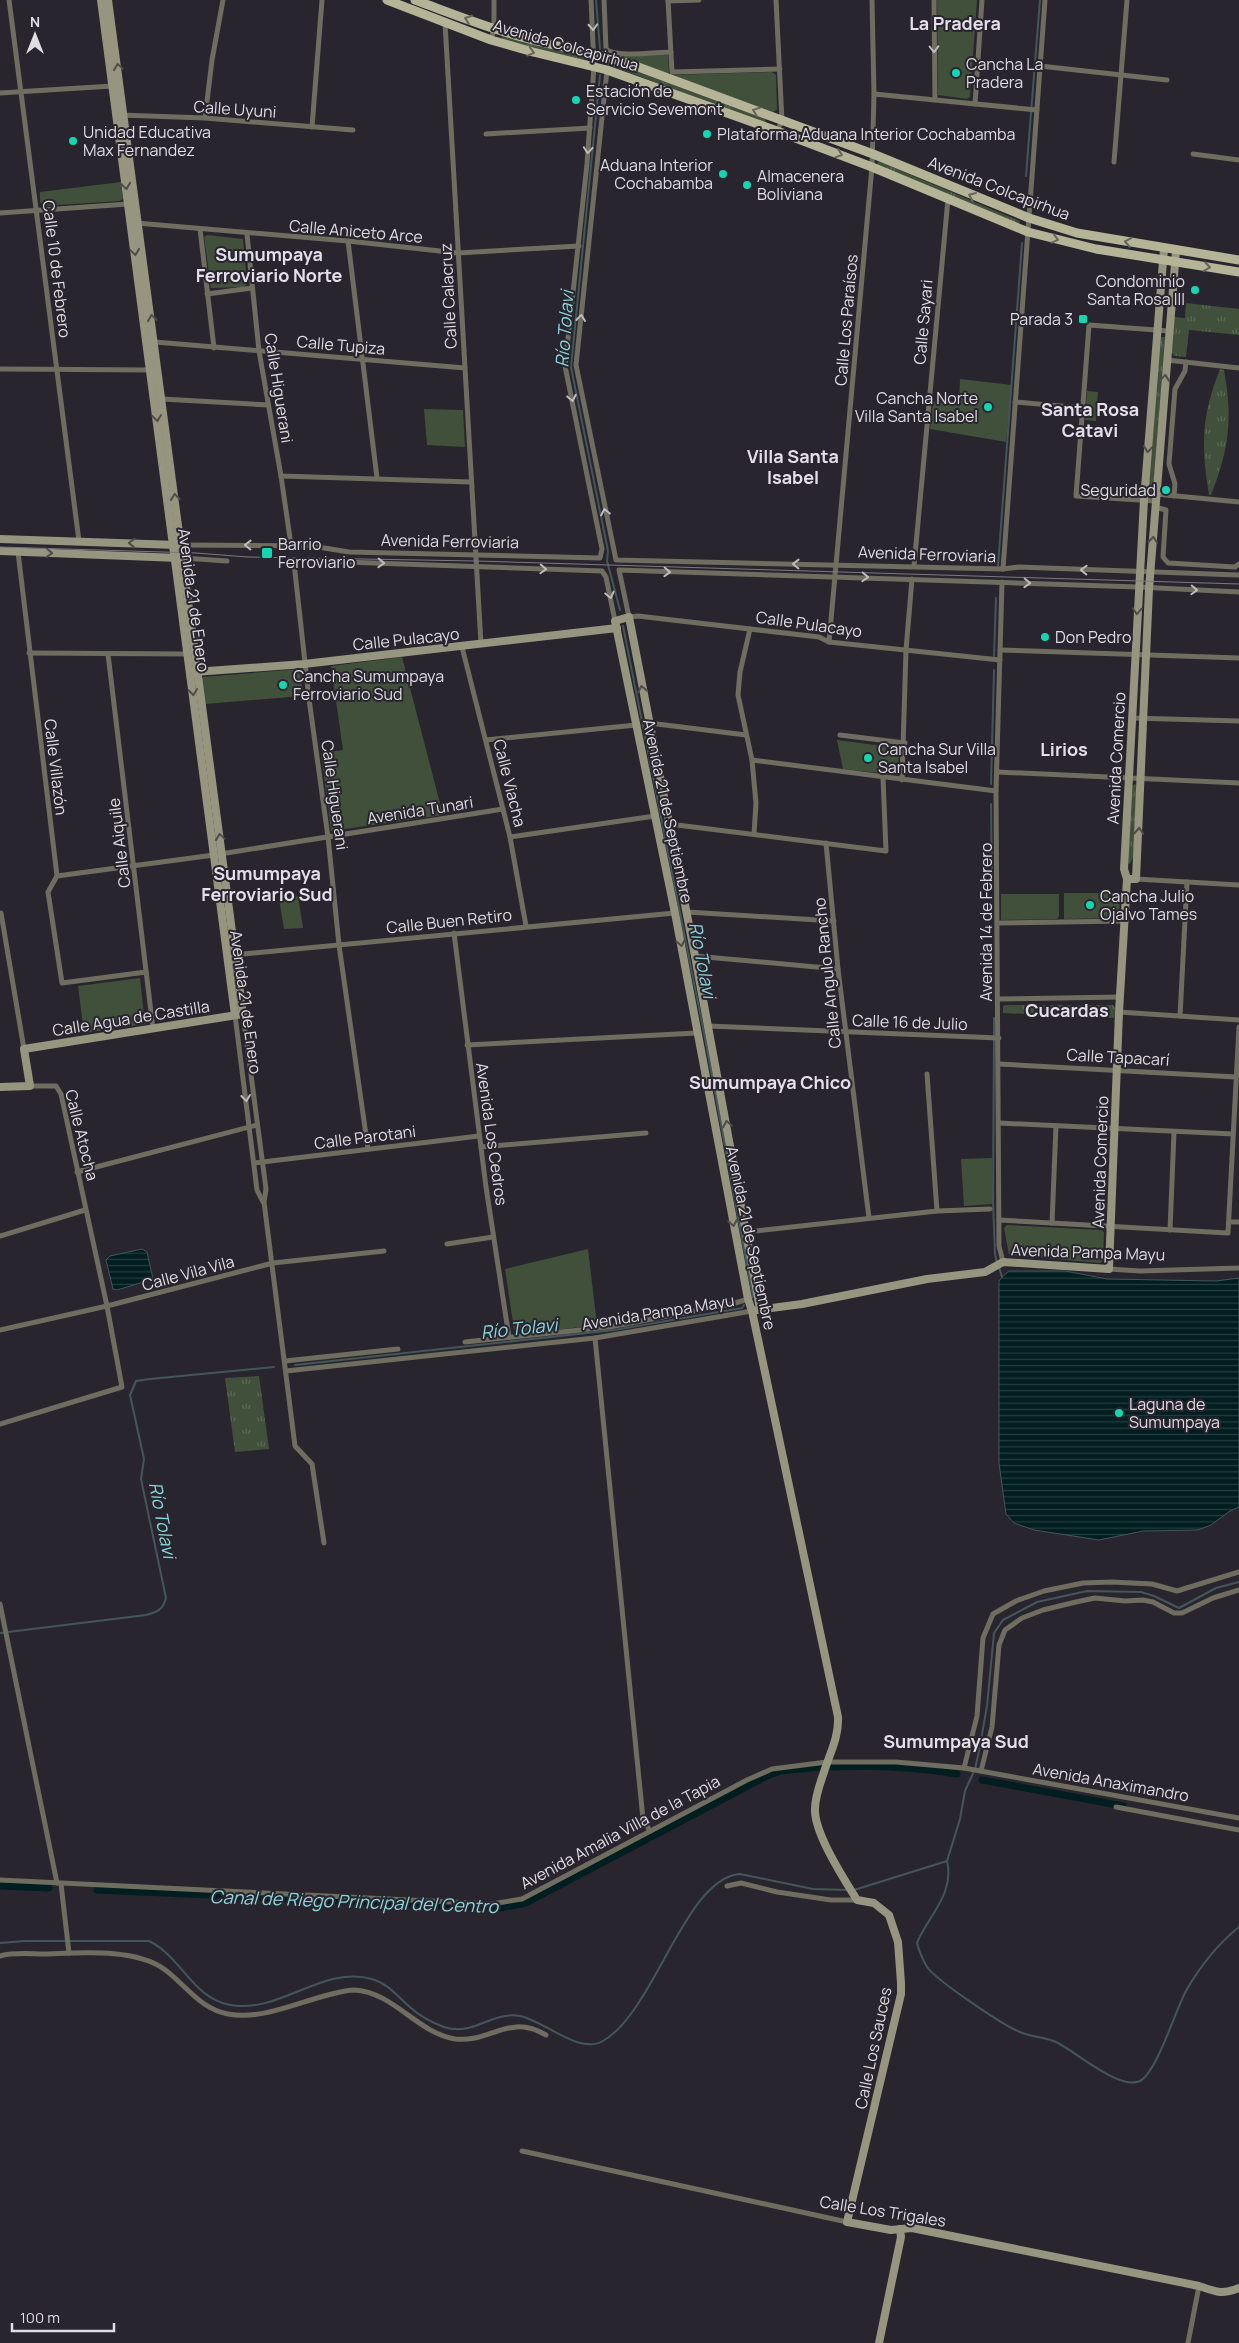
<svg xmlns="http://www.w3.org/2000/svg" width="1239" height="2343" font-family="Manrope,sans-serif">
<defs>
<pattern id="grass-tufts" width="24" height="20" patternUnits="userSpaceOnUse" patternTransform="scale(1.25)"><rect width="24" height="20" fill="#40503a"/><path d="M3 7l-1-3M5 7V3M7 7l1-3M15 17l-1-3M17 17v-4M19 17l1-3" fill="none" stroke="#5b6956"/></pattern>
<pattern id="water-rules" width="6" height="5" patternUnits="userSpaceOnUse" patternTransform="scale(1.25)"><rect width="6" height="5" fill="#001d1f"/><path d="M0 2.5h6" fill="none" stroke="#253d3f"/></pattern>
</defs>
<rect width="100%" height="100%" fill="#29252e"/>
<g fill="url(#grass-tufts)">
<polygon points="502,36 587,56 588,61 501,40"/>
<polygon points="602,59 766,119 765,123 601,62"/>
<polygon points="878,161 1020,221 1019,225 877,165"/>
<polygon points="1186,303 1239,309 1239,335 1189,330 1186,357 1175,356 1171,353 1174,317 1185,318"/>
<polygon points="1160,337 1165,337 1153,493 1148,492"/>
<path d="M1220,369L1224,370C1233,419 1229,449 1211,495H1209C1201,445 1201,417 1220,369Z"/>
<polygon points="1135,784 1138,787 1135,852 1130,864 1127,863 1131,787"/>
<polygon points="1007,1005 1113,1005 1115,1008 1114,1018 1003,1013 1003,1006"/>
<polygon points="259,1376 269,1449 235,1452 225,1378"/>
</g>
<g fill="#40503a">
<polygon points="937,0 977,0 970,97 967,99 938,95"/>
<polygon points="604,52 618,56 668,55 669,75 772,72 776,75 777,110 773,112"/>
<polygon points="121,182 123,199 120,201 43,206 40,202 40,192"/>
<polygon points="207,235 243,239 247,284 244,287 211,288 204,237"/>
<polygon points="960,379 1012,385 1006,442 930,429 933,402 959,404"/>
<polygon points="1087,391 1098,392 1096,421 1085,420"/>
<polygon points="424,409 463,410 465,447 427,445"/>
<polygon points="402,657 443,815 331,831 321,753 343,750 331,666"/>
<polygon points="300,669 303,694 302,696 205,704 201,680 203,677"/>
<polygon points="837,740 899,748 898,775 843,769"/>
<polygon points="1064,893 1120,893 1119,916 1117,918 1064,919"/>
<polygon points="1001,894 1059,894 1059,916 1057,919 1001,920"/>
<polygon points="298,896 303,928 284,929 279,899"/>
<polygon points="140,978 145,1024 84,1033 78,986"/>
<polygon points="992,1158 992,1204 964,1206 961,1159"/>
<polygon points="1007,1225 1101,1230 1104,1232 1103,1261 1100,1263 1009,1255 1004,1228"/>
<polygon points="588,1249 597,1325 523,1334 514,1330 505,1269"/>
</g>
<g fill="url(#water-rules)" stroke="#43565a">
<polygon points="142,1249 147,1252 153,1279 117,1290 113,1289 106,1260 110,1256"/>
<polygon points="1009,1271 1065,1271 1107,1279 1216,1281 1239,1278 1239,1507 1230,1511 1211,1525 1198,1530 1143,1531 1099,1540 1034,1530 1014,1523 1006,1514 999,1463 999,1281 1002,1277"/>
</g>
<g fill="none" stroke-linecap="round" stroke-linejoin="round">
<g stroke="#43565a" stroke-width="2">
<polyline points="596,0 600,49"/>
<polyline points="600,75 571,367 608,551 607,561 620,610"/>
<polyline points="1026,176 1040,0"/>
<polyline points="998,566 1022,243"/>
<polyline points="623,626 704,1033 753,1297 750,1299"/>
<polyline points="994,656 996,598"/>
<polyline points="991,784 994,670"/>
<polyline points="991,804 992,882"/>
<polyline points="994,1018 994,1035"/>
<polyline points="994,1040 993,1201 995,1254 997,1263"/>
<polyline points="999,1267 1002,1277"/>
<polyline points="295,1365 614,1330 742,1308 744,1305"/>
<path d="M0,1633L146,1615C157,1612 163,1610 166,1598L141,1479L144,1459L130,1395L136,1381L150,1379L274,1367"/>
<path d="M947,1861C955,1894 928,1916 917,1943C919,1951 923,1960 927,1967C936,1980 1004,2026 1020,2032C1031,2037 1045,2037 1056,2042C1075,2051 1120,2091 1140,2081C1157,2072 1175,2011 1186,1991C1199,1968 1218,1944 1239,1927"/>
<polyline points="947,1861 960,1819 965,1791 975,1769 979,1751 987,1706 994,1633 1003,1620 1037,1602 1087,1591 1141,1592 1154,1596 1179,1608 1216,1588 1239,1582"/>
<polyline points="854,1890 947,1861"/>
<path d="M0,1943L25,1941H149C182,1957 192,1998 230,2005C280,2014 322,1965 372,1979C389,1984 399,1998 411,2008C420,2016 433,2023 444,2027C473,2037 491,2011 520,2016C545,2021 579,2055 603,2041C655,2011 685,1878 740,1874L813,1889L849,1890"/>
</g>
<g stroke="#001d1f" stroke-width="7">
<path d="M833,1767C876,1765 915,1767 957,1774"/>
<polyline points="982,1780 1123,1806"/>
<polyline points="0,1886 49,1888"/>
<polyline points="97,1890 499,1908 526,1903 767,1776 781,1771 820,1767"/>
</g>
<g stroke="#6e6d5f" stroke-width="5">
<polyline points="9,0 79,541"/>
<path d="M604,0L606,49C616,58 657,52 671,52"/>
<polyline points="668,0 672,72 780,69"/>
<polyline points="776,0 782,121 777,131"/>
<polyline points="934,0 935,100"/>
<polyline points="668,1 699,0"/>
<polyline points="445,23 481,644"/>
<polyline points="491,40 494,29 494,0"/>
<polyline points="1040,66 1167,80"/>
<polyline points="607,70 576,365 616,560 1003,569 1019,567 1238,575"/>
<polyline points="0,93 112,86"/>
<polyline points="874,94 1037,110"/>
<polyline points="975,104 982,0"/>
<polyline points="121,115 205,118 353,130"/>
<polyline points="205,118 212,60 223,0"/>
<polyline points="312,127 322,0"/>
<polyline points="486,134 590,128"/>
<polyline points="1193,154 1239,160"/>
<polyline points="1114,162 1127,0"/>
<polyline points="0,213 128,204"/>
<polyline points="136,223 348,241 458,253 579,246"/>
<polyline points="200,229 214,348"/>
<polyline points="247,234 259,351 281,476 291,545"/>
<polyline points="348,241 377,478"/>
<polyline points="207,294 252,288"/>
<polyline points="155,342 465,368"/>
<polyline points="1167,360 1239,368"/>
<polyline points="0,369 152,370"/>
<polyline points="162,399 268,405"/>
<polyline points="1015,402 1083,408"/>
<polyline points="281,476 471,482"/>
<polyline points="1156,494 1239,502"/>
<polyline points="1174,496 1175,484 1169,464 1175,389 1185,371 1186,362"/>
<polyline points="1155,501 1076,496 1089,325 1169,331"/>
<polyline points="1155,507 1166,510 1163,557 1168,563 1235,567 1239,564"/>
<polyline points="181,545 312,546 349,552 600,558 602,549 565,366 587,164 594,66 591,0"/>
<polyline points="18,552 57,876 48,892 62,983 146,972"/>
<polyline points="183,558 227,561"/>
<polyline points="315,561 602,571 606,577 615,621"/>
<polyline points="294,563 309,699 328,837 339,945 368,1149"/>
<polyline points="914,566 948,199"/>
<polyline points="1003,569 1045,0"/>
<polyline points="1002,582 996,791 999,1246 1003,1262"/>
<polyline points="750,629 740,672 738,695 752,760 756,803 754,834"/>
<polyline points="829,642 872,167 874,94 872,0"/>
<polyline points="462,647 510,837 526,926"/>
<polyline points="1000,650 1239,658"/>
<polyline points="29,653 188,654"/>
<polyline points="108,654 153,1029"/>
<polyline points="1000,660 829,642 819,637 638,616 629,617 619,570 1138,587 1239,592"/>
<polyline points="1132,718 1239,721"/>
<polyline points="649,723 746,735"/>
<polyline points="840,735 905,743"/>
<polyline points="486,740 636,725"/>
<polyline points="752,760 996,791"/>
<polyline points="997,772 1239,783"/>
<polyline points="902,780 906,650 912,579"/>
<polyline points="669,824 886,851 883,778"/>
<polyline points="510,837 655,816"/>
<polyline points="826,843 838,969 869,1218"/>
<polyline points="57,876 214,855 503,809"/>
<polyline points="1136,879 1239,885"/>
<polyline points="687,912 834,921"/>
<polyline points="1,913 24,1049"/>
<polyline points="998,923 1124,921"/>
<polyline points="454,933 486,1187 509,1337"/>
<polyline points="233,955 675,913"/>
<polyline points="695,956 838,969"/>
<polyline points="999,999 1120,997"/>
<polyline points="1119,1012 1239,1020"/>
<polyline points="243,1014 266,1189 264,1202 295,1446 312,1464 324,1543"/>
<polyline points="235,1015 257,1190 263,1202"/>
<polyline points="1180,1016 1187,882"/>
<polyline points="708,1026 999,1038"/>
<polyline points="467,1045 697,1033"/>
<polyline points="999,1064 1236,1077"/>
<polyline points="927,1074 937,1211"/>
<polyline points="999,1123 1233,1134"/>
<polyline points="481,1147 646,1133"/>
<polyline points="254,1163 479,1136"/>
<polyline points="77,1172 257,1125"/>
<polyline points="999,1220 1228,1233 1239,1027"/>
<polyline points="1229,1222 1239,1222"/>
<polyline points="1052,1223 1056,1126"/>
<polyline points="1170,1230 1174,1132"/>
<polyline points="746,1232 937,1211 990,1209"/>
<polyline points="0,1236 85,1210"/>
<polyline points="447,1244 493,1237"/>
<polyline points="1109,1269 1140,1271 1239,1268"/>
<polyline points="0,1330 107,1306 273,1263 384,1251"/>
<polyline points="595,1338 643,1819 650,1831"/>
<polyline points="465,1342 609,1327 732,1304 748,1299"/>
<polyline points="285,1361 398,1349"/>
<polyline points="286,1371 595,1338 752,1311"/>
<polyline points="0,1424 122,1387 107,1306 61,1094 56,1086 30,1086"/>
<polyline points="0,1604 57,1883"/>
<polyline points="964,1768 977,1716 983,1638 993,1614 1016,1601 1044,1591 1083,1583 1112,1582 1152,1584 1177,1591 1239,1572"/>
<polyline points="981,1771 992,1727 999,1645 1005,1630 1022,1618 1043,1610 1076,1602 1095,1598 1125,1601 1143,1600 1153,1602 1174,1613 1182,1613 1213,1598 1239,1590"/>
<polyline points="1116,1807 1239,1830"/>
<polyline points="0,1880 492,1904 522,1899 747,1780 772,1769 827,1762 896,1762 964,1768 1239,1818"/>
<polyline points="61,1884 69,1953"/>
<polyline points="727,1886 741,1883 777,1892 831,1900 857,1900"/>
<path d="M0,1956C13,1952 31,1954 45,1954C80,1953 134,1948 164,1969C186,1985 200,2009 228,2014C262,2020 296,2003 328,1995C336,1993 346,1990 354,1990C394,1992 417,2033 455,2039C491,2043 508,2013 546,2035"/>
<polyline points="522,2151 847,2222"/>
<polyline points="1188,2343 1199,2286"/>
</g>
<g stroke="#96957f" stroke-width="8">
<polyline points="101,0 235,1015"/>
<polyline points="0,539 177,545"/>
<polyline points="0,551 179,558"/>
<polyline points="194,672 304,664 617,628"/>
<polyline points="1127,879 1136,879 1149,589 1176,251"/>
<polyline points="0,1087 30,1086 24,1049 243,1014 108,0"/>
<path d="M760,1309L695,956L629,617L615,621L675,913L748,1299L752,1311L838,1717C839,1737 830,1753 824,1772C820,1784 815,1796 815,1809C814,1833 844,1879 857,1900L874,1903L889,1915L898,1942L901,1983V1994L847,2222L891,2230L912,2228L1199,2286C1216,2292 1222,2295 1239,2288"/>
<polyline points="757,1310 802,1304 927,1279 985,1272 1003,1262 1109,1269 1119,1012 1127,879 1124,869 1144,500 1164,249"/>
<polyline points="879,2343 901,2237 900,2229"/>
</g>
<g stroke="#b5b497" stroke-width="9">
<polyline points="387,0 491,40 533,52 607,70 777,131 872,167 1028,232 1096,249 1239,272"/>
<path d="M415,0C453,14 490,29 529,39C563,48 597,53 630,64L873,154L1029,218L1077,233L1239,260"/>
</g>
<polyline stroke="#7c7880" stroke-width="1" points="0,547 196,553 248,557 476,561 1239,584"/>
</g>
<defs><path id="oneway-chevron" d="M-2-3.5L2.5 0L-2 3.5" fill="none" stroke-width="1.6" stroke-linecap="round" stroke-linejoin="round" transform="scale(1.25)"/></defs>
<g stroke="#68655d">
<use href="#oneway-chevron" transform="translate(468 19) rotate(-160)"/>
<use href="#oneway-chevron" transform="translate(531 52) rotate(15)"/>
<use href="#oneway-chevron" transform="translate(756 111) rotate(-159)"/>
<use href="#oneway-chevron" transform="translate(839 154) rotate(19)"/>
<use href="#oneway-chevron" transform="translate(972 196) rotate(-157)"/>
<use href="#oneway-chevron" transform="translate(1055 239) rotate(15)"/>
<use href="#oneway-chevron" transform="translate(1128 242) rotate(-170)"/>
<use href="#oneway-chevron" transform="translate(1207 267) rotate(9)"/>
</g>
<g stroke="#bdbbbb">
<use href="#oneway-chevron" transform="translate(593 27) rotate(87)"/>
<use href="#oneway-chevron" transform="translate(934 49) rotate(89)"/>
<use href="#oneway-chevron" transform="translate(588 150) rotate(94)"/>
<use href="#oneway-chevron" transform="translate(581 318) rotate(-83)"/>
<use href="#oneway-chevron" transform="translate(572 398) rotate(79)"/>
<use href="#oneway-chevron" transform="translate(605 512) rotate(-101)"/>
<use href="#oneway-chevron" transform="translate(248 545) rotate(-179)"/>
<use href="#oneway-chevron" transform="translate(381 563) rotate(2)"/>
<use href="#oneway-chevron" transform="translate(796 564) rotate(-179)"/>
<use href="#oneway-chevron" transform="translate(543 569) rotate(2)"/>
<use href="#oneway-chevron" transform="translate(1084 570) rotate(-178)"/>
<use href="#oneway-chevron" transform="translate(667 572) rotate(2)"/>
<use href="#oneway-chevron" transform="translate(865 577) rotate(2)"/>
<use href="#oneway-chevron" transform="translate(1027 583) rotate(2)"/>
<use href="#oneway-chevron" transform="translate(1194 590) rotate(2)"/>
<use href="#oneway-chevron" transform="translate(610 595) rotate(77)"/>
<use href="#oneway-chevron" transform="translate(246 1098) rotate(83)"/>
</g>
<g stroke="#4f4c4a">
<use href="#oneway-chevron" transform="translate(118 67) rotate(-98)"/>
<use href="#oneway-chevron" transform="translate(126 186) rotate(82)"/>
<use href="#oneway-chevron" transform="translate(135 252) rotate(82)"/>
<use href="#oneway-chevron" transform="translate(152 318) rotate(-98)"/>
<use href="#oneway-chevron" transform="translate(1165 378) rotate(-85)"/>
<use href="#oneway-chevron" transform="translate(157 418) rotate(83)"/>
<use href="#oneway-chevron" transform="translate(1148 449) rotate(95)"/>
<use href="#oneway-chevron" transform="translate(175 497) rotate(-97)"/>
<use href="#oneway-chevron" transform="translate(1153 540) rotate(-86)"/>
<use href="#oneway-chevron" transform="translate(132 543) rotate(-178)"/>
<use href="#oneway-chevron" transform="translate(49 553) rotate(2)"/>
<use href="#oneway-chevron" transform="translate(1137 611) rotate(93)"/>
<use href="#oneway-chevron" transform="translate(642 689) rotate(-101)"/>
<use href="#oneway-chevron" transform="translate(193 692) rotate(83)"/>
<use href="#oneway-chevron" transform="translate(1139 831) rotate(-87)"/>
<use href="#oneway-chevron" transform="translate(220 837) rotate(-98)"/>
<use href="#oneway-chevron" transform="translate(681 943) rotate(80)"/>
<use href="#oneway-chevron" transform="translate(727 1124) rotate(-101)"/>
<use href="#oneway-chevron" transform="translate(733 1223) rotate(80)"/>
</g>
<g fill="#16d5b3" stroke="#29252e" stroke-width="2">
<circle cx="956" cy="73" r="5"/>
<circle cx="576" cy="100" r="5"/>
<circle cx="707" cy="134" r="5"/>
<circle cx="73" cy="141" r="5"/>
<circle cx="723" cy="174" r="5"/>
<circle cx="747" cy="185" r="5"/>
<circle cx="1195" cy="290" r="5"/>
<rect x="1078" y="314" width="10" height="10" rx="2.5"/>
<circle cx="988" cy="407" r="5"/>
<circle cx="1166" cy="490" r="5"/>
<rect x="261" y="547" width="12" height="12" rx="2.5"/>
<circle cx="1045" cy="637" r="5"/>
<circle cx="283" cy="685" r="5"/>
<circle cx="868" cy="758" r="5"/>
<circle cx="1090" cy="905" r="5"/>
<circle cx="1119" cy="1413" r="5"/>
</g>
<g text-anchor="middle" dominant-baseline="central" stroke-width="4" stroke-linejoin="round" paint-order="stroke">
<g font-size="16" fill="#dfdce2" stroke="#29252e">
<text transform="translate(566 45) rotate(16)">Avenida Colcapirhua</text>
<text transform="translate(235 109) rotate(4)">Calle Uyuni</text>
<text transform="translate(999 188) rotate(21)">Avenida Colcapirhua</text>
<text transform="translate(356 231) rotate(5)">Calle Aniceto Arce</text>
<text transform="translate(57 269) rotate(83)">Calle 10 de Febrero</text>
<text transform="translate(448 296) rotate(-93)">Calle Calacruz</text>
<text transform="translate(846 320) rotate(-85)">Calle Los Paraísos</text>
<text transform="translate(923 322) rotate(-85)">Calle Sayari</text>
<text transform="translate(341 345) rotate(5)">Calle Tupiza</text>
<text transform="translate(279 388) rotate(81)">Calle Higuerani</text>
<text transform="translate(450 541) rotate(1)">Avenida Ferroviaria</text>
<text transform="translate(927 554) rotate(2)">Avenida Ferroviaria</text>
<text transform="translate(194 600) rotate(82)">Avenida 21 de Enero</text>
<text transform="translate(809 624) rotate(8)">Calle Pulacayo</text>
<text transform="translate(406 639) rotate(-6)">Calle Pulacayo</text>
<text transform="translate(1116 758) rotate(-87)">Avenida Comercio</text>
<text transform="translate(56 767) rotate(83)">Calle Villazón</text>
<text transform="translate(510 783) rotate(76)">Calle Viacha</text>
<text transform="translate(335 795) rotate(82)">Calle Higuerani</text>
<text transform="translate(420 810) rotate(-9)">Avenida Tunari</text>
<text transform="translate(668 811) rotate(78)">Avenida 21 de Septiembre</text>
<text transform="translate(119 843) rotate(-97)">Calle Aiquile</text>
<text transform="translate(449 921) rotate(-6)">Calle Buen Retiro</text>
<text transform="translate(986 922) rotate(-90)">Avenida 14 de Febrero</text>
<text transform="translate(827 973) rotate(-96)">Calle Angulo Rancho</text>
<text transform="translate(246 1002) rotate(82)">Avenida 21 de Enero</text>
<text transform="translate(131 1018) rotate(-9)">Calle Agua de Castilla</text>
<text transform="translate(910 1022) rotate(2)">Calle 16 de Julio</text>
<text transform="translate(1118 1057) rotate(3)">Calle Tapacarí</text>
<text transform="translate(492 1134) rotate(82)">Avenida Los Cedros</text>
<text transform="translate(82 1135) rotate(76)">Calle Atocha</text>
<text transform="translate(365 1137) rotate(-7)">Calle Parotani</text>
<text transform="translate(1100 1162) rotate(-88)">Avenida Comercio</text>
<text transform="translate(751 1238) rotate(78)">Avenida 21 de Septiembre</text>
<text transform="translate(1088 1252) rotate(2)">Avenida Pampa Mayu</text>
<text transform="translate(188 1273) rotate(-15)">Calle Vila Vila</text>
<text transform="translate(658 1312) rotate(-9)">Avenida Pampa Mayu</text>
<text transform="translate(1111 1782) rotate(10)">Avenida Anaximandro</text>
<text transform="translate(620 1832) rotate(-28)">Avenida Amalia Villa de la Tapia</text>
<text transform="translate(873 2048) rotate(-78)">Calle Los Sauces</text>
<text transform="translate(883 2211) rotate(9)">Calle Los Trigales</text>
</g>
<g font-size="16" fill="#dfdce2" stroke="#29252e" text-anchor="start">
<text x="966" y="64">Cancha La<tspan x="966" dy="18">Pradera</tspan></text>
<text x="586" y="91">Estación de<tspan x="586" dy="18">Servicio Sevemont</tspan></text>
<text x="83" y="132">Unidad Educativa<tspan x="83" dy="18">Max Fernandez</tspan></text>
<text x="717" y="134">Plataforma Aduana Interior Cochabamba</text>
<text x="713" y="165" text-anchor="end">Aduana Interior<tspan x="713" dy="18">Cochabamba</tspan></text>
<text x="757" y="176">Almacenera<tspan x="757" dy="18">Boliviana</tspan></text>
<text x="1185" y="281" text-anchor="end">Condominio<tspan x="1185" dy="18">Santa Rosa III</tspan></text>
<text x="1073" y="319" text-anchor="end">Parada 3</text>
<text x="978" y="398" text-anchor="end">Cancha Norte<tspan x="978" dy="18">Villa Santa Isabel</tspan></text>
<text x="1156" y="490" text-anchor="end">Seguridad</text>
<text x="278" y="544">Barrio<tspan x="278" dy="18">Ferroviario</tspan></text>
<text x="1055" y="637">Don Pedro</text>
<text x="293" y="676">Cancha Sumumpaya<tspan x="293" dy="18">Ferroviario Sud</tspan></text>
<text x="878" y="749">Cancha Sur Villa<tspan x="878" dy="18">Santa Isabel</tspan></text>
<text x="1100" y="896">Cancha Julio<tspan x="1100" dy="18">Ojalvo Tames</tspan></text>
<text x="1129" y="1404">Laguna de<tspan x="1129" dy="18">Sumumpaya</tspan></text>
</g>
<g font-size="18" font-weight="bold" fill="#e5dfec" stroke="#29252e">
<text x="955" y="23">La Pradera</text>
<text x="269" y="254">Sumumpaya<tspan x="269" dy="21">Ferroviario Norte</tspan></text>
<text x="1090" y="409">Santa Rosa<tspan x="1090" dy="21">Catavi</tspan></text>
<text x="793" y="456">Villa Santa<tspan x="793" dy="21">Isabel</tspan></text>
<text x="1064" y="749">Lirios</text>
<text x="267" y="873">Sumumpaya<tspan x="267" dy="21">Ferroviario Sud</tspan></text>
<text x="1067" y="1010">Cucardas</text>
<text x="770" y="1082">Sumumpaya Chico</text>
<text x="956" y="1741">Sumumpaya Sud</text>
</g>
<g font-size="18" font-style="italic" fill="#89d7dc" stroke="#29252e">
<text transform="translate(564 329) rotate(-86)">Río Tolavi</text>
<text transform="translate(703 960) rotate(79)">Río Tolavi</text>
<text transform="translate(519 1328) rotate(-6)">Río Tolavi</text>
<text transform="translate(163 1520) rotate(79)">Río Tolavi</text>
<text transform="translate(354 1901) rotate(2)">Canal de Riego Principal del Centro</text>
</g>
</g>
<g transform="translate(35 35)" stroke="#29252e" stroke-width="4" paint-order="stroke">
<path d="M0-4L9 19L0 12L-9 19Z" fill="#dfdce2"/>
<text y="-8" font-size="14" font-weight="bold" text-anchor="middle" fill="#dfdce2">N</text>
</g>
<path d="M12 2323v8h102v-8" fill="none" stroke="#dfdce2" stroke-width="2.5"/>
<text x="20" y="2323" font-size="15" fill="#dfdce2" stroke="#29252e" stroke-width="4" paint-order="stroke">100 m</text>
</svg>
